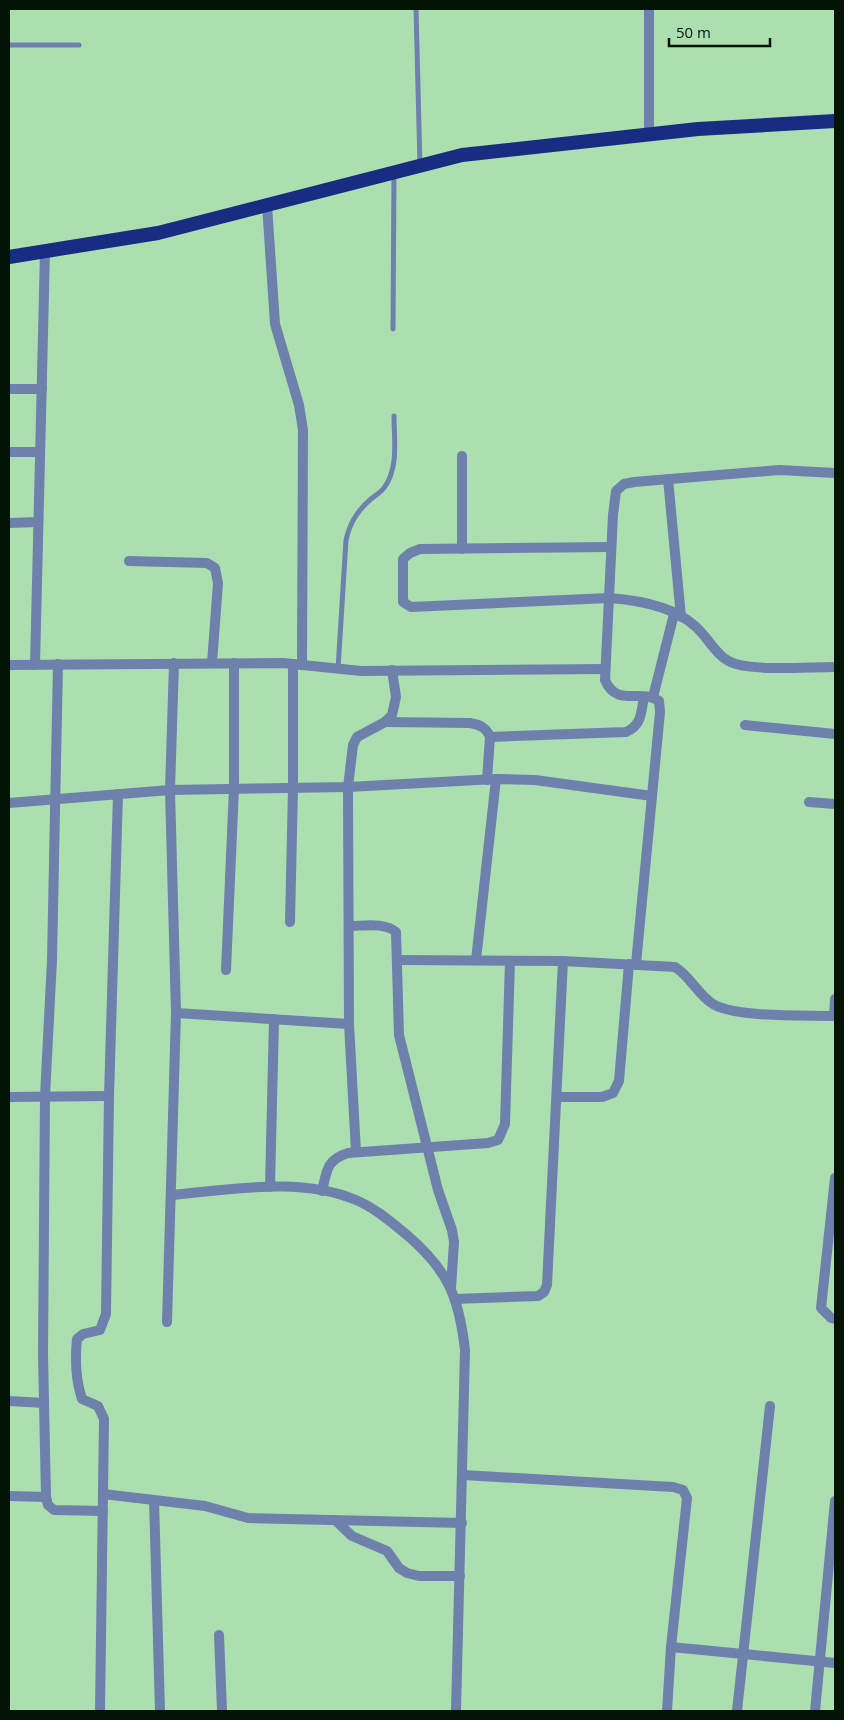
<svg xmlns="http://www.w3.org/2000/svg" width="844" height="1720" font-family="'Open Sans',sans-serif">
<rect width="100%" height="100%" fill="#acdfb0"/>
<g fill="none" stroke-linecap="round" stroke-linejoin="round">
<g stroke="#6e81ad" stroke-width="5">
<polyline points="416,9 420,166"/>
<polyline points="9,45 79,45"/>
<polyline points="393,329 394,173"/>
<path d="M338,669L346,540C350,522 358,510 372,498C376,495 381,492 384,488C399,468 394,439 394,416"/>
</g>
<g stroke="#6e81ad" stroke-width="10">
<polyline points="649,9 649,134"/>
<polyline points="267,205 275,324 299,405 303,430 302,665"/>
<polyline points="9,389 42,389"/>
<polyline points="9,452 40,452"/>
<polyline points="668,479 681,617"/>
<polyline points="9,523 38,522"/>
<path d="M611,547L420,549L410,553L403,559V602L411,607L609,598C636,600 673,606 695,626C709,638 717,659 736,664C762,671 807,667 835,667"/>
<polyline points="462,549 462,456"/>
<polyline points="129,561 207,563 215,568 218,583 212,663"/>
<polyline points="58,664 52,960 45,1096 43,1354 46,1497 48,1505 54,1510 103,1511"/>
<polyline points="9,665 283,663 361,671 605,669"/>
<polyline points="35,665 45,251"/>
<polyline points="653,697 674,614"/>
<path d="M385,722L470,723C480,725 486,727 490,737L487,780"/>
<polyline points="745,725 835,734"/>
<path d="M490,737L626,732C642,725 641,712 644,697"/>
<polyline points="809,802 835,804"/>
<polyline points="9,803 170,790 348,787 496,779 535,780 652,796"/>
<polyline points="290,922 293,788 293,664"/>
<path d="M349,926C364,926 384,922 396,932L399,1035L438,1190L452,1230L454,1242L451,1288"/>
<path d="M397,960L563,961L675,967C691,977 698,995 713,1004C736,1018 807,1015 835,1016"/>
<polyline points="476,960 496,779"/>
<path d="M636,964L660,712L659,701C640,688 617,708 605,680L613,515L616,491L624,484L634,482L779,470L835,473"/>
<polyline points="226,970 234,788 234,663"/>
<polyline points="176,1013 349,1024"/>
<polyline points="834,1016 835,999"/>
<polyline points="9,1097 109,1096"/>
<polyline points="557,1097 602,1097 613,1093 619,1081 629,964"/>
<polyline points="356,1152 349,1024 348,787 353,745 357,737 385,722 392,715 396,697 392,670"/>
<polyline points="835,1178 821,1308 831,1318 835,1319"/>
<polyline points="270,1187 274,1019"/>
<path d="M322,1191C327,1171 326,1160 348,1153L488,1143L498,1140L505,1124L510,961"/>
<path d="M171,1195C230,1190 300,1176 356,1200C375,1208 391,1222 407,1235C448,1270 459,1297 465,1350L456,1711"/>
<polyline points="455,1299 538,1296 544,1292 547,1285 563,961"/>
<polyline points="167,1322 176,1013 170,790 174,663"/>
<polyline points="9,1401 44,1403"/>
<polyline points="463,1475 673,1487 683,1490 687,1498 671,1647 835,1663"/>
<polyline points="103,1494 205,1506 248,1518 462,1523"/>
<polyline points="9,1496 46,1497"/>
<polyline points="154,1500 160,1711"/>
<polyline points="335,1520 352,1536 387,1551 399,1568 407,1573 419,1576 460,1576"/>
<polyline points="219,1635 222,1711"/>
<path d="M100,1711L104,1419L98,1406L82,1399C76,1381 75,1358 77,1339L83,1334L100,1330L106,1314L109,1096L118,794"/>
<polyline points="667,1711 671,1647"/>
<polyline points="737,1711 770,1406"/>
<polyline points="815,1711 835,1501"/>
</g>
<polyline stroke="#182c82" stroke-width="14" points="9,257 158,233 462,155 698,129 835,121"/>
</g>
<rect width="844" height="1720" fill="none" stroke="#031405" stroke-width="20"/>
<path d="M669 38v8h101v-8" fill="none" stroke="#031405" stroke-width="2.5"/>
<text x="676" y="38" font-size="15" fill="#031405" stroke="#acdfb0" stroke-width="4" paint-order="stroke">50 m</text>
</svg>
